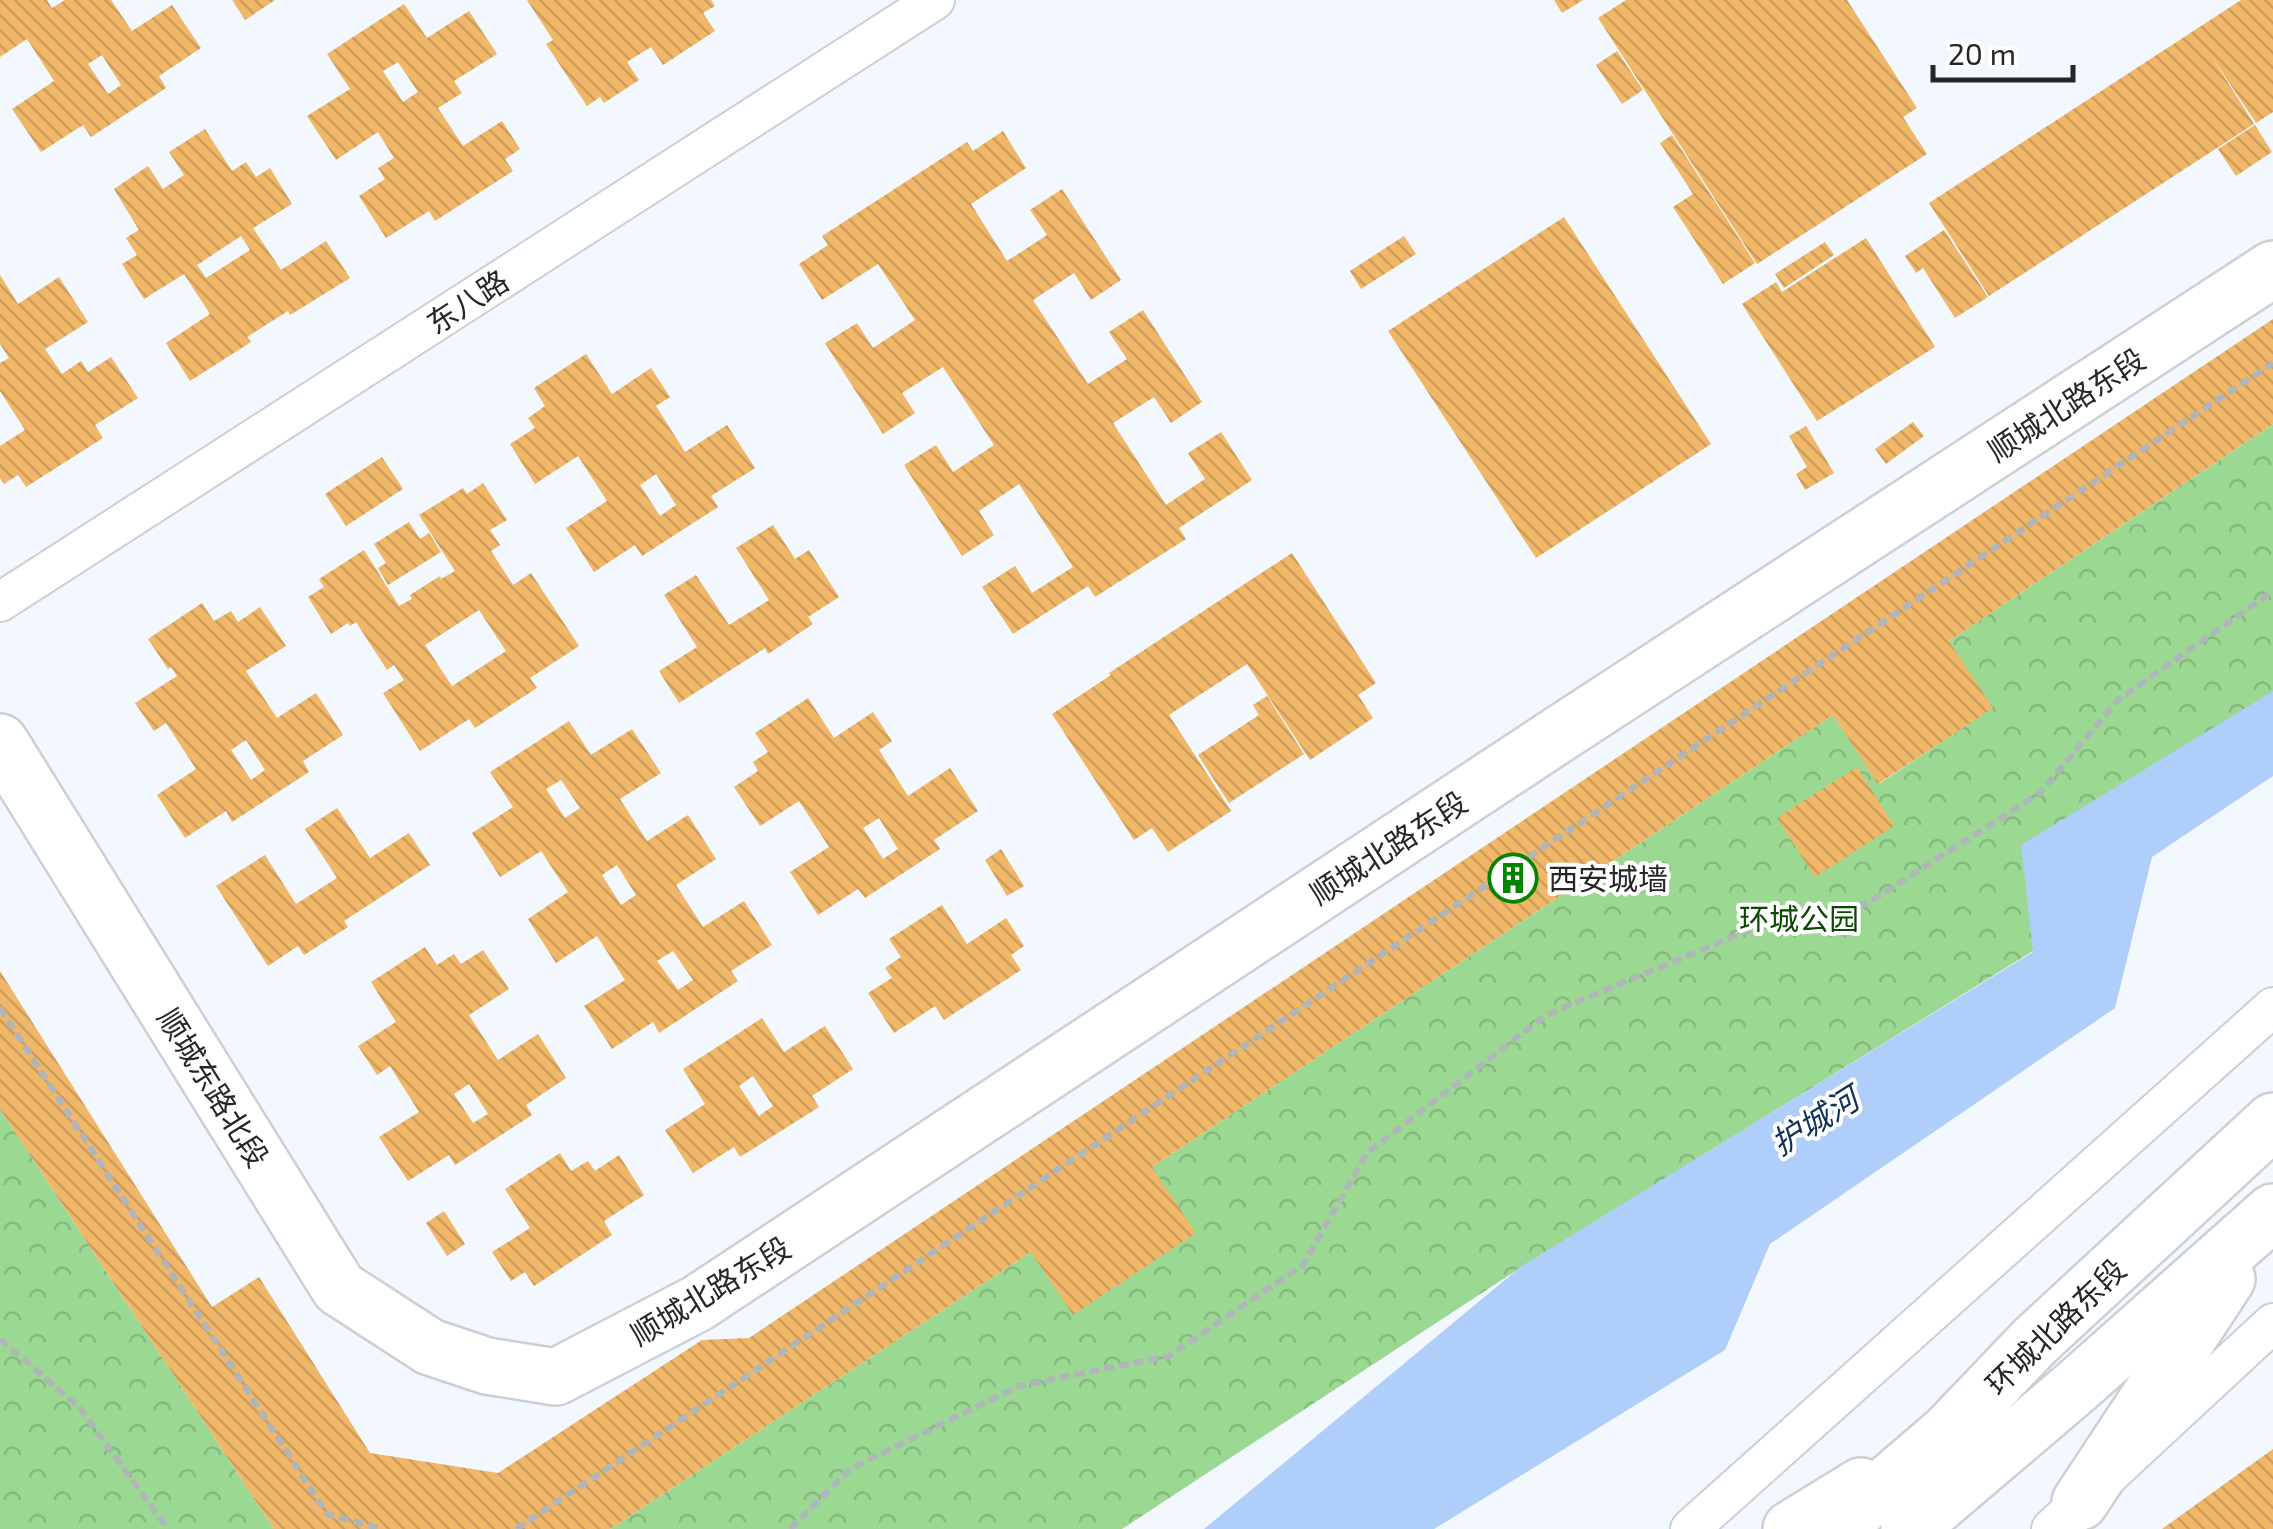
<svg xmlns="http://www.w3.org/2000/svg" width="2273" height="1529" font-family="'Exo 2','Noto Sans SC',sans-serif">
<defs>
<pattern id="park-crowns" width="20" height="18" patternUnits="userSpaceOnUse" patternTransform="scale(2.5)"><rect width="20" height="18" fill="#9bd892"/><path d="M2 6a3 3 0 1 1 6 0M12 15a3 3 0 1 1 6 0" fill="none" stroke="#85b97e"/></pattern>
<pattern id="building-back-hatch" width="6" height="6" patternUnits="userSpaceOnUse" patternTransform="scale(2.5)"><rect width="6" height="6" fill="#f0b769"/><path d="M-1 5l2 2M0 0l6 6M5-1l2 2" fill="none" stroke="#ce9d5b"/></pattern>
</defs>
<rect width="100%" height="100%" fill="#f2f8fd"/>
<g fill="url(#park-crowns)">
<polygon points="2273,424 2273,705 2033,951 1523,1266 1122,1529 610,1529 1031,1252 1152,1167 1833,715 1879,784 1992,708 1949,641"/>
<polygon points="0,1109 274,1529 0,1529"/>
</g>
<polygon fill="#afcef9" points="2273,691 2273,776 2152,857 2115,1008 1770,1244 1725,1350 1434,1529 1204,1529 1523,1265 2033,952 2021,845"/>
<g fill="url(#building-back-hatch)" fill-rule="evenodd">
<path d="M0,0H47L52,8L65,0H111L132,31L172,5L201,48L159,76L166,88L91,137L83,125L41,152L12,109L54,81L27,39L0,57ZM102,55L121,85L108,94L88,64Z"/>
<polygon points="232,0 275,0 245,20"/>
<polygon points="527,0 711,0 715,6 703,13 715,31 663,65 651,47 627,62 639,80 604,103 600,97 587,106 546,44 553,40"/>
<polygon points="1554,0 1583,0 1562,13"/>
<polygon points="1626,0 1847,0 1917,108 1903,117 1927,154 1757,264 1598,18"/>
<polygon points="2241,0 2273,0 2273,112 2256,123 2210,54 2254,124 1989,296 1929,203"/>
<path d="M404,4L427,38L469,11L497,54L454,81L462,93L438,108L463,146L502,121L520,149L505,159L513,171L435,221L429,211L386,238L359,196L385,179L378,168L394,158L378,132L336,160L307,116L350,89L327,54ZM398,62L418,92L403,102L383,71Z"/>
<polygon points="1617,51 1643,90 1622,104 1596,65"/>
<polygon points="2255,125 2272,152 2236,176 2218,149"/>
<path d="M205,129L232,171L246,162L256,177L270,168L292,204L253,228L281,270L326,241L350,278L290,315L288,311L247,337L251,342L190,381L166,343L210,314L184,274L144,299L122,264L137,255L126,238L139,230L114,189L148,166L163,189L184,175L169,152ZM241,236L250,250L206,278L197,265Z"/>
<polygon points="1003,131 1026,168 971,204 1007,261 1047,235 1030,210 1062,189 1121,280 1091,300 1074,273 1033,300 1088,384 1127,359 1109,332 1143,310 1202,402 1171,423 1154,397 1113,423 1166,505 1205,479 1188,453 1221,432 1252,480 1179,528 1186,539 1095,597 1088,586 1013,634 982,587 1015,566 1032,593 1073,567 1019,484 979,511 994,535 962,556 904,465 936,445 953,472 994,445 943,367 902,393 915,413 883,434 825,343 857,323 873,348 915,320 878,264 822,300 799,264 828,245 822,236 967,142 973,151"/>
<polygon points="1672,135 1755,263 1723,284 1673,207 1693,194 1660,143"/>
<polygon points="1564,217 1711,444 1536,558 1388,331"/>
<polygon points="1944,230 1988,297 1955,318 1923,268 1916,273 1905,256"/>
<polygon points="1404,236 1416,254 1361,289 1350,271"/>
<polygon points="1866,238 1935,347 1817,421 1742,304 1776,282 1782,292"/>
<polygon points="1825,242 1834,255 1784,288 1775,274"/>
<polygon points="0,275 18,304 59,277 88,322 45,349 62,374 81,361 88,372 111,357 138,398 95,425 103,438 26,487 18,475 4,484 0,478 0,446 25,430 0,391 0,363 9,358 0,344"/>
<polygon points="2273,319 2273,424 1949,641 1993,708 1878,784 1833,715 1152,1167 1196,1233 1073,1315 1031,1252 610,1529 274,1529 0,1109 0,971 212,1307 259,1277 370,1453 498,1473 702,1340 749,1338"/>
<path d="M586,354L612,394L651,368L670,397L656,406L685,452L727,425L755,468L711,496L718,507L642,556L635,545L594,572L566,528L607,501L578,456L535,484L510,444L535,428L528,418L545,406L534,388ZM656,474L676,505L660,516L640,485Z"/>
<polygon points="1913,422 1924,436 1886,464 1875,449"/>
<polygon points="1806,426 1834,473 1805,490 1796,474 1807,467 1789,436"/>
<polygon points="382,457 403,489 346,526 325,494"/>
<path d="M483,483L507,520L490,530L500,545L491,551L513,585L531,573L579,646L530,678L537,688L475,728L469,719L420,751L383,693L404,680L394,665L387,670L356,622L350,626L348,623L331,634L308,597L324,587L319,579L364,550L399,606L412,599L410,595L440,576L441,579L455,571L419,515L463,488L467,494ZM479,610L506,651L452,686L425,645Z"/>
<polygon points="409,522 420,539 429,533 441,552 388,585 378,568 386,563 374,544"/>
<polygon points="773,525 795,559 809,550 839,597 808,617 813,624 768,654 765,648 679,703 659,671 697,647 664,595 696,575 729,625 769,600 736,548"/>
<polygon points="1292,553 1376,683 1358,695 1373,718 1310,760 1247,664 1169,715 1231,811 1168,852 1152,828 1134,840 1052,714 1111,675 1109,673"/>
<path d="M202,603L214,621L231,611L238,622L260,607L286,646L246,671L277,718L316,693L343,735L303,761L309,772L232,822L226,811L185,838L157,795L196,769L166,723L154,731L135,703L177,676L171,667L168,669L148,639ZM246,740L265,770L251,780L231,750Z"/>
<polygon points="1267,696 1304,754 1229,803 1198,755 1259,715 1253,705"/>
<path d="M808,698L834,738L873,712L892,741L879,750L908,796L950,768L978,811L934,840L940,849L865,898L858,889L818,915L790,872L829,847L799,801L760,826L734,787L758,771L753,762L768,752L755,733ZM879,818L898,849L883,859L863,828Z"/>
<path d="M569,721L591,755L632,729L661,773L620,799L647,841L688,815L716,859L676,885L703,927L744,901L772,945L731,971L738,981L659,1033L653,1022L612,1049L584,1006L625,980L597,936L556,963L528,919L568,892L541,851L500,877L472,833L513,807L490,772ZM561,780L580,808L565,818L546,789ZM617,865L636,895L621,905L602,875ZM673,951L693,980L678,990L657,961Z"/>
<polygon points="1857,767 1894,826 1815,877 1777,818"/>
<polygon points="337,808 370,858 409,833 430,865 344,921 348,927 304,955 298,946 268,966 216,886 265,855 296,904 337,878 305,829"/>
<polygon points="1001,849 1024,886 1007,896 985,860"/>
<polygon points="942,905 967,944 1006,918 1024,946 1011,955 1021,970 944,1020 935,1006 894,1033 868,993 892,978 885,968 901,957 889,939"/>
<path d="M425,947L437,965L454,954L461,964L483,950L509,989L469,1015L498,1060L538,1034L566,1078L526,1105L532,1115L455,1165L449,1155L408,1181L379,1137L419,1112L390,1066L377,1075L358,1046L396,1022L371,982ZM469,1084L488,1114L473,1123L454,1094Z"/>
<path d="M762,1018L784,1052L825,1026L853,1069L812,1096L819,1107L740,1157L734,1147L693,1173L665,1130L705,1104L683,1069ZM753,1076L773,1106L759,1116L739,1086Z"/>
<polygon points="560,1153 571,1171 588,1161 595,1171 619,1155 644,1195 604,1221 612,1235 534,1286 525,1272 511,1281 492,1252 530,1228 505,1189"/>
<polygon points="444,1211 465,1244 447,1256 426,1223"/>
<polygon points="2273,1449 2273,1529 2162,1529"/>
</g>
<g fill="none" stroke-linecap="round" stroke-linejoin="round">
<g stroke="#cad0d5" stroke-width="42">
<g id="street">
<polyline points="0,602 935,0"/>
<polyline points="1690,1529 2273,1007"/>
<polyline points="2051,1529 2273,1323"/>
</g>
</g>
<g stroke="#cad0d5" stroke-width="60">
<polyline id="secondary" points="0,742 339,1288 430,1347 487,1366 556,1377 698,1303 1558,735 2273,269"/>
</g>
<g stroke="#cad0d5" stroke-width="60">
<g id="primary">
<polyline points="2080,1502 2227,1279"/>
<polyline points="1791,1529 1861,1486"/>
<polyline points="1835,1529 1948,1432 2035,1341 2273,1121"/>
<polyline points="1909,1529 2077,1386 2273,1212"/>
</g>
</g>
<g stroke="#b0b5b9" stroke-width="6" stroke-dasharray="10 5" stroke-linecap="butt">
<polyline points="0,1008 327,1514 382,1529"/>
<polyline points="0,1339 79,1407 168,1529"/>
<polyline points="516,1529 2273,363"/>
<polyline points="790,1529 850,1469 1019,1386 1169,1356 1303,1265 1367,1153 1546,1015 1747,931 1866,904 2039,794 2118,700 2273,591"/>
</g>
<use href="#street" stroke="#fff" stroke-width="38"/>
<use href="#secondary" stroke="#fff" stroke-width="55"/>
<use href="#primary" stroke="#fff" stroke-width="55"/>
</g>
<defs>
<g id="building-ring" transform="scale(2.5)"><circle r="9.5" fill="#fff" stroke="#048400" stroke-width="1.5"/><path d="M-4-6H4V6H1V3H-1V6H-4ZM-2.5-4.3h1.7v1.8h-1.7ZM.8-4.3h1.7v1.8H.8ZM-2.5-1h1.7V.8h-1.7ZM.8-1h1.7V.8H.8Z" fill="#048400"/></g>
</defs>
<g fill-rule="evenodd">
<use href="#building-ring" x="1513" y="878"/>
</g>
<g text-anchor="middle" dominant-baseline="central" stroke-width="8" stroke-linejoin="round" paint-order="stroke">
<g font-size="30" fill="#242628" stroke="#fff">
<text transform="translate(467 301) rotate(-33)">东八路</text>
<text transform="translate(2066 404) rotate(-33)">顺城北路东段</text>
<text transform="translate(1388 847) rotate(-33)">顺城北路东段</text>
<text transform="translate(214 1087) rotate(58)">顺城东路北段</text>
<text transform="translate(710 1290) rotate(-31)">顺城北路东段</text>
<text transform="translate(2055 1326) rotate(-44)">环城北路东段</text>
</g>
<g font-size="30" fill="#242628" stroke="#fff" text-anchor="start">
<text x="1548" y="878">西安城墙</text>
</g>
<g font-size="30" fill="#094900" stroke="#fff">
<text x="1799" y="918">环城公园</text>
</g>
<g font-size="32" font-style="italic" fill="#0f315d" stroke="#fff">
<text transform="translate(1814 1120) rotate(-32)">护城河</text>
</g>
</g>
<path d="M1933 65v15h140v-15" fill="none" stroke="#242628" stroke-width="5"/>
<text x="1948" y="65" font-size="30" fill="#242628" stroke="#ffffff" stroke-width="8" paint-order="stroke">20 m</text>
</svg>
